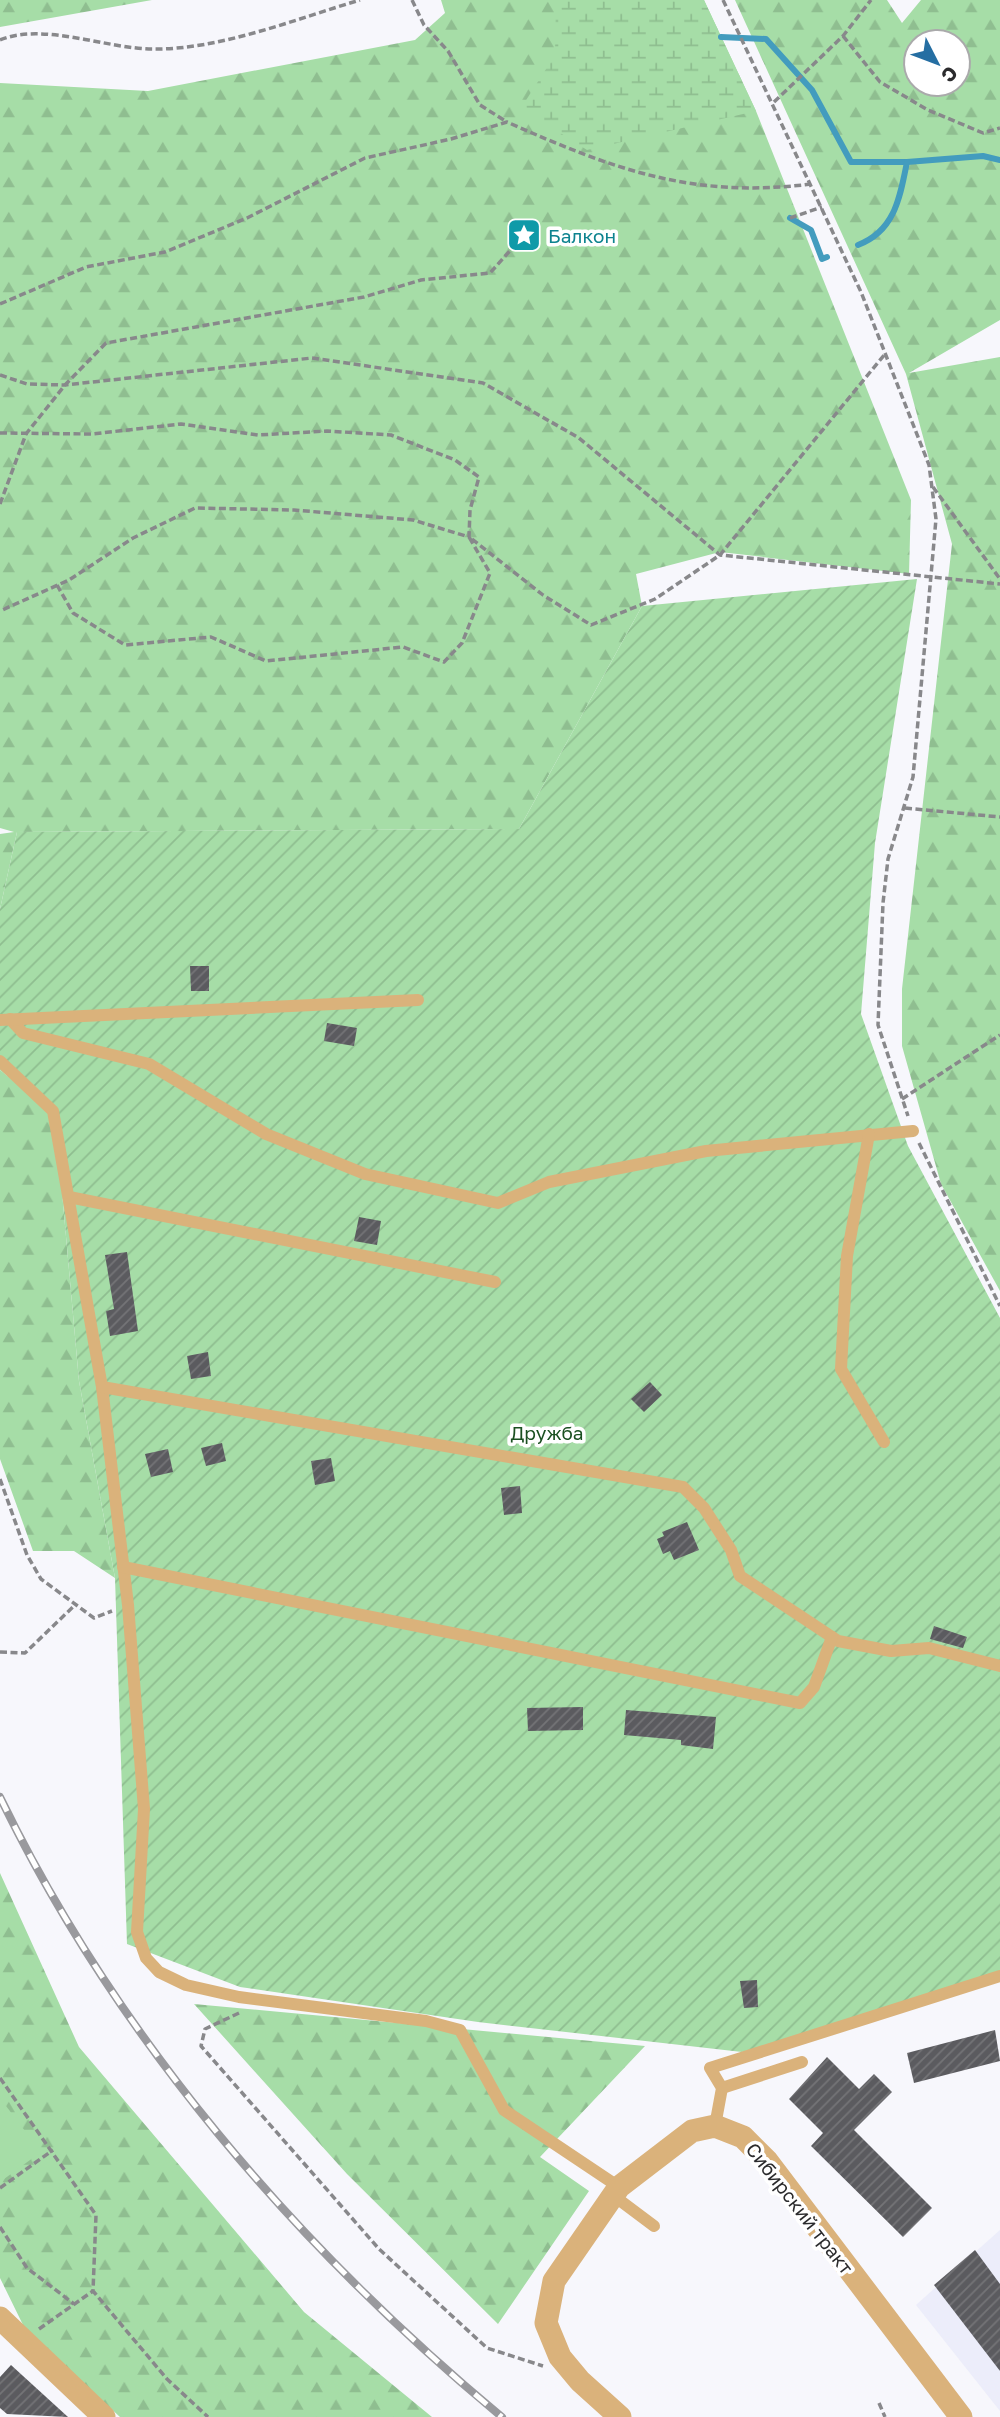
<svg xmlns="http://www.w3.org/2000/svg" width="1000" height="2417" font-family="'Golos Text',sans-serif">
<defs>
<pattern id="forest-firs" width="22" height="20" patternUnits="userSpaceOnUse" patternTransform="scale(1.75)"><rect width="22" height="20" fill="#a6dda7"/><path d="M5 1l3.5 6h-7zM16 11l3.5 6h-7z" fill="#8fbe90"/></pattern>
<pattern id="wetland-marsh" width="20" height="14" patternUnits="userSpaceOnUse" patternTransform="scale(1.75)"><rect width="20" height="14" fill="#a6dda7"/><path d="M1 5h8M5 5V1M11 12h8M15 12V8" fill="none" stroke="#8fbe90"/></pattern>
<pattern id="garden-furrows" width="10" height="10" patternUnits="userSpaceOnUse" patternTransform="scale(1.75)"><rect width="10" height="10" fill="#a6dda7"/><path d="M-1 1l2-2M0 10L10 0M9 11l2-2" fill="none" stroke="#8fbe90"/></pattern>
<pattern id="building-hatch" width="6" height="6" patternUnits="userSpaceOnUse" patternTransform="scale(1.75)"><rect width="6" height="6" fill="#5b5b5f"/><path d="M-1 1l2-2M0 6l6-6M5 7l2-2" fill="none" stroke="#747477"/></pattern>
</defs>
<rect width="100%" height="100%" fill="#f7f7fc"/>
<polygon fill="#ecedfa" points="1000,2230 1000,2411 916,2305"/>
<g fill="url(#forest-firs)" fill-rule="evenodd">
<polygon points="0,0 152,0 0,27"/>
<polygon points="441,0 704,0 756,111 911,500 909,574 720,552 636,574 642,606 519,829 17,832 0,909 0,834 14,832 0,828 0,83 148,91 415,40 445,13"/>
<path d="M735,0H887L902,23L921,0H1000V320L909,373L1000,357V1291L941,1184L902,1046V989L952,544L906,374ZM916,42H958V84H916Z"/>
<polygon points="0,1070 55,1114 79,1381 115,1578 74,1551 33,1551 0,1459"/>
<polygon points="0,1873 79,2047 304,2312 432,2417 120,2417 25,2329 0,2278"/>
<polygon points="194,2004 645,2046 540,2157 589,2191 498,2324 347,2174"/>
</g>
<polygon fill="url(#wetland-marsh)" points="556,0 704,0 756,111 587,150 521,108 555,55"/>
<polygon fill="url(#garden-furrows)" points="917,579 875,843 861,1014 908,1146 1000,1318 1000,1980 742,2052 478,2022 240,1987 127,1944 115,1578 79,1381 55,1114 0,1070 0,909 17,832 519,829 642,606"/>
<polygon fill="#a6dda7" points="0,2098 41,2152 0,2182"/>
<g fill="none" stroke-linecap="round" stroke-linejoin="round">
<g stroke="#439cbe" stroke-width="6">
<polyline points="721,37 766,39 812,90 851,162 907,162 983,156 1000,160"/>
<polyline points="790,218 811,230 822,259 827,257"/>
<path d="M858,245C895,231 900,197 907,162"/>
</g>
</g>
<g fill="url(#building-hatch)">
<polygon points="190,966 209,966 209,991 191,991"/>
<polygon points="327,1023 357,1028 354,1046 324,1041"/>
<polygon points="359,1217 381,1221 377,1245 354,1241"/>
<polygon points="127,1252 138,1331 110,1336 106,1311 114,1309 105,1255"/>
<polygon points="208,1352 211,1376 191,1379 187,1356"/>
<polygon points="650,1382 662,1395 644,1412 631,1399"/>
<polygon points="222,1443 226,1461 206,1466 201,1448"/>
<polygon points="168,1449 173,1472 151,1477 145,1454"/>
<polygon points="331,1458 335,1481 315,1485 311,1461"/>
<polygon points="520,1486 522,1513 504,1515 501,1488"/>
<polygon points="687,1522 699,1550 674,1560 670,1551 663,1554 657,1539 664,1536 662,1532"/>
<polygon points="934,1626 967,1637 963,1648 930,1639"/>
<polygon points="583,1707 583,1730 528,1731 527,1708"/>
<polygon points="626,1710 716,1717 713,1749 681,1745 681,1740 624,1735"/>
<polygon points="757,1980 758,2007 744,2008 740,1981"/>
<polygon points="995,2030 1000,2061 914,2083 907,2053"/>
<polygon points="827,2057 859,2089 874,2074 892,2092 854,2130 932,2208 903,2237 811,2146 823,2133 789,2099"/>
<polygon points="975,2250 1000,2284 1000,2371 934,2285"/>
<polygon points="11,2365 68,2417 7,2414 0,2408 0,2377"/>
</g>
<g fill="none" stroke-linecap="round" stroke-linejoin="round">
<g stroke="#88888b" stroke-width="3.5" stroke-dasharray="7 3.5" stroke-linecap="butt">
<polyline points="412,0 424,25 448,51 480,105 507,122"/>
<polyline points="723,0 861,292 929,465 936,519 913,777 888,859 883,903 878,1025 908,1116"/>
<polyline points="843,36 880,82 928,110 983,133 1000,128"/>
<path d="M0,40C43,22 107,49 153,49C219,50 296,19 360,0"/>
<polyline points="774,102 843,36 871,0"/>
<polyline points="790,218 822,207"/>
<path d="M0,304L86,267L165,252L247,218L365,158L451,139L507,122C613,169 692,199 811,184"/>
<polyline points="0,375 27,384 65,385 312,358 483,383 579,438 720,555 1000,584"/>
<polyline points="0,433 92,434 181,424 258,435 327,431 391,435 455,460 479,477 470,510 469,537 413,520 294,510 195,508 133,538 69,580 0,611"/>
<polyline points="933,487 1000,579"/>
<polyline points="0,504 26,434 65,385 106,343 364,297 421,280 490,273 524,235"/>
<polyline points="472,539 543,595 591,625 655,599 720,555 885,354"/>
<polyline points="57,585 73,613 125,645 211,637 266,661 403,647 444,662 462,643 490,573 469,537"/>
<polyline points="905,808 1000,817"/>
<polyline points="902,1099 1000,1035"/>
<polyline points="919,1143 1000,1306"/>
<polyline points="0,1479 27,1555 41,1579 94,1618 112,1611"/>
<polyline points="0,1652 25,1653 76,1604"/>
<polyline points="239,2013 205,2029 201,2046 379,2249 487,2348 543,2366"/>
<polyline points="0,2078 96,2215 93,2291 167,2379 208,2417"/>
<polyline points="0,2188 53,2150"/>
<polyline points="0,2227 27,2268 74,2304"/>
<polyline points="39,2329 93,2291"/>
<polyline points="879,2403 885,2417"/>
</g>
<g stroke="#dab27b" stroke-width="12">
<polyline points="10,1019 23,1033 149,1064 266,1134 365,1174 498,1203 549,1182 706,1151 913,1131"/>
<polyline points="0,1020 418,1000"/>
<polyline points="0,1061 53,1111 102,1387 128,1605 144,1809 137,1932 146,1958 159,1972 186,1985 239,1997 426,2021 460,2030 504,2110 619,2187"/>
<polyline points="869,1134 847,1256 841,1369 884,1442"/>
<polyline points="69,1197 495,1282"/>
<polyline points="102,1387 683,1487 704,1508 731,1550 740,1576 838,1641 891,1651 929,1648 1000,1666"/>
<polyline points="123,1567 800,1703 814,1687 832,1637"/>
<polyline points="722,2088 802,2062"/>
<polyline points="715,2126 722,2088 710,2068 1000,1976"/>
<polyline points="614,2196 654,2226"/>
</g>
<g stroke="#dab27b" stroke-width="23">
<polyline points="0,2318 104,2417"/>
<polyline points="620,2417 580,2381 560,2357 546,2323 554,2281 619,2187 692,2131 715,2126 743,2137 767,2161 961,2417"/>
</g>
<g stroke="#99999d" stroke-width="8">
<path id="rail" d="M0,1797C116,2037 298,2248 502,2417"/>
</g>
<use href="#rail" stroke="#fff" stroke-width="5" stroke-dasharray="16" stroke-linecap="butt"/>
</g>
<defs>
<g id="sight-square" transform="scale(1.75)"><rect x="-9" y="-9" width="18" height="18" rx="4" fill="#0f9aa8" stroke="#fff"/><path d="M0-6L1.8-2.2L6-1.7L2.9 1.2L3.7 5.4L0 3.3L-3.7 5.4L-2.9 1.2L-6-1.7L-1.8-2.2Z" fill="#fff"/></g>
</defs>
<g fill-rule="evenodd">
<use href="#sight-square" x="524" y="235"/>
</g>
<g text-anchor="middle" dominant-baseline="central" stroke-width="7" stroke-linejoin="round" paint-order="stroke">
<g font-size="19" fill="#0d838f" stroke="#fff" text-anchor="start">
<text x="548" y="235">Балкон</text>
</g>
<g font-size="19" fill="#1b5021" stroke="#fff">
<text x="547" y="1432">Дружба</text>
</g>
<g font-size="19" fill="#2b2b2d" stroke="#fff">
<text transform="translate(800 2208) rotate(52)">Сибирский тракт</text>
</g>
</g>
<g transform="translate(937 63) rotate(132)"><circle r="33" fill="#ffffff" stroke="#aaaaab" stroke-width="2"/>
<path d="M0-5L12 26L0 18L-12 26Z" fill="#256ea2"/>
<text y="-10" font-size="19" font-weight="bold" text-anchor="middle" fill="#2b2b2d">С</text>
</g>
</svg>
